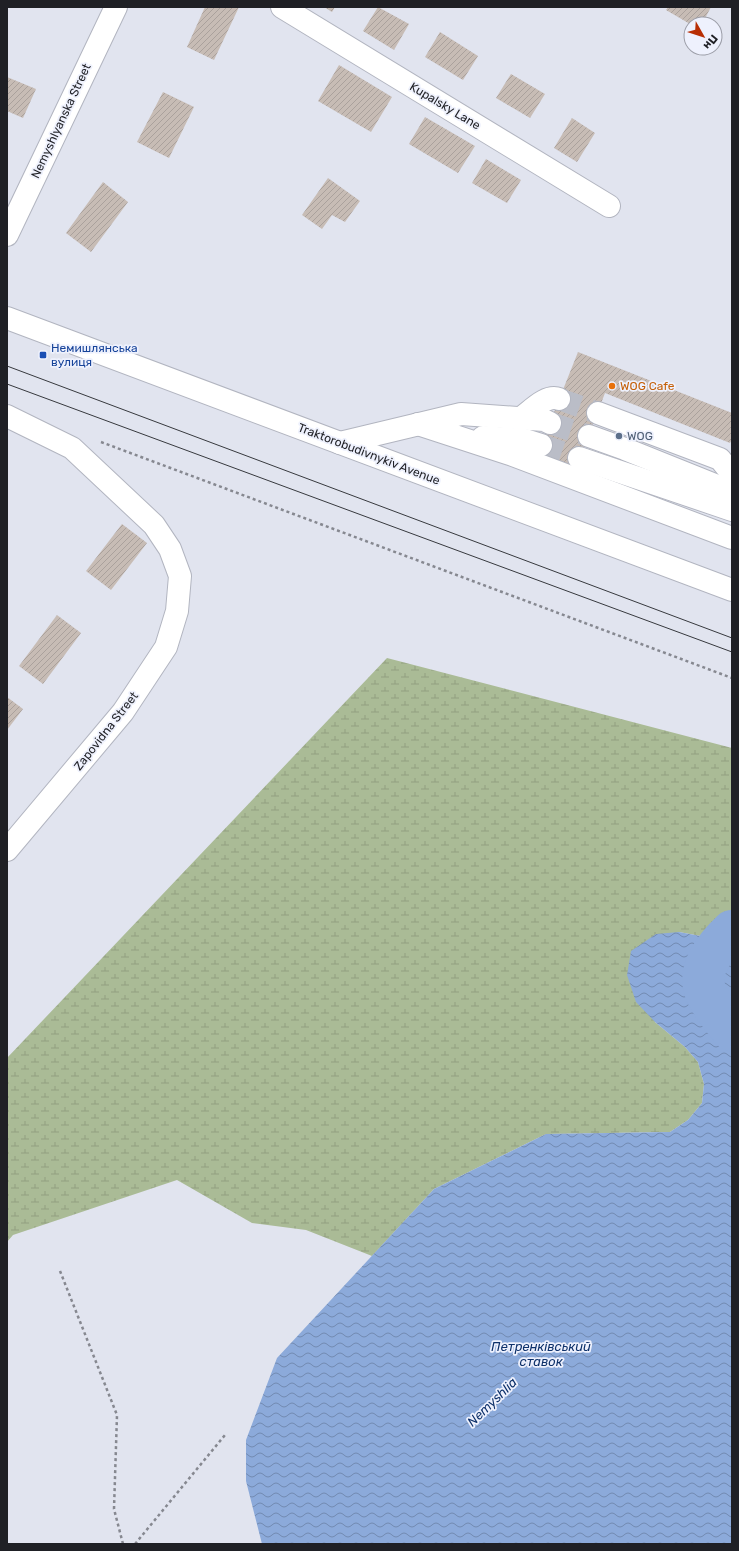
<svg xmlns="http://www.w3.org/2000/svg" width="739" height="1551" font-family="Rubik,sans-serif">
<defs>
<pattern id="wetland-marsh" width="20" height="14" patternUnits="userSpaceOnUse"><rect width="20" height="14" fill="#aabb96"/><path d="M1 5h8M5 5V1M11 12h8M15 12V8" fill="none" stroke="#92a081"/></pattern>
<pattern id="water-waves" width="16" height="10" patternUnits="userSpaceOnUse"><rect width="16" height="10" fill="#8caada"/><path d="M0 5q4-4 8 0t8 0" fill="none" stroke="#728ab1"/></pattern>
<pattern id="building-hatch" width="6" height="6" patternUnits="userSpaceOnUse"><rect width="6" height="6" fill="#c7bcb5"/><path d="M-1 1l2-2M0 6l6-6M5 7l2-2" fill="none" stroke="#aaa19c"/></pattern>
</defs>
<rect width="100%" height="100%" fill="#e1e4ef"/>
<polygon fill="url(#wetland-marsh)" points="387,658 732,748 732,949 722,940 679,932 655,1022 685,1047 698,1062 704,1084 702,1103 688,1120 670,1132 546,1134 434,1189 372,1256 306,1230 252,1223 177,1180 13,1235 7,1242 7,1058"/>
<polygon fill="url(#water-waves)" points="679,932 722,940 732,949 732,1544 262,1544 246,1481 246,1440 277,1358 434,1189 546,1134 670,1132 688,1120 702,1103 704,1084 698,1062 685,1047 655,1022 636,1002 627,975 631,951 656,934"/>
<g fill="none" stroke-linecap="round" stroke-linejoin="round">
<path stroke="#8caada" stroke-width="42" d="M732,931C715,947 695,971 707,995C713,1008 724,1019 732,1030"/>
</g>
<g fill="url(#building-hatch)">
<polygon points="205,7 239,7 214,60 187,47"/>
<polygon points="324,7 335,7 332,12"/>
<polygon points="378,7 409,24 394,50 363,31"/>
<polygon points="668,7 711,7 702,24 690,24 666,10"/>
<polygon points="440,32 478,56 463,80 425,57"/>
<polygon points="339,65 392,97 371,132 318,101"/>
<polygon points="511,74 545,94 530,118 496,98"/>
<polygon points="7,77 36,89 23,118 7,111"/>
<polygon points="163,92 194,107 169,158 137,142"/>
<polygon points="425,117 475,146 458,173 409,144"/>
<polygon points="572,118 595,133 577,162 554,148"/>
<polygon points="486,159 521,180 507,203 472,183"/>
<polygon points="328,178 360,201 345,222 332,215 322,229 302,215"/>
<polygon points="103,182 128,202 91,252 66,233"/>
<polygon points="578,352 732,413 732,439 730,443 605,393 575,471 537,455"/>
<polygon points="122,524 147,543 111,590 86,571"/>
<polygon points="57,615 81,633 43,684 19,666"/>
<polygon points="7,697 23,709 7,730"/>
</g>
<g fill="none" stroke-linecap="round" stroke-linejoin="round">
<g stroke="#babdc7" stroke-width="22" stroke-dasharray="22 11" stroke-linecap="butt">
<polyline points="559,399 598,413"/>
<polyline points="550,423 589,436"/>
<polyline points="541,445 579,458"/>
</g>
<g stroke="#b2b5c0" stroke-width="24">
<g id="minor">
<polyline points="282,7 609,206"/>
<polyline points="7,235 116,7"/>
<polyline points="598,413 720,459 732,474"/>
<polyline points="7,416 72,448 154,525 170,549 180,576 177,611 166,647 123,712 7,850"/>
<path d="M521,418C531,411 546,394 559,399"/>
<polyline points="418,424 510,454 732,538"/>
<polyline points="589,436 625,449 732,492"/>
<polyline points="483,437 525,440 541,445"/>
<polyline points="340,443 461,414 544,420 550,423"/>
<polyline points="579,458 732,510"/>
</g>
</g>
<g stroke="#b2b5c0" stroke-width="24">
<polyline id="major" points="7,318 732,590"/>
</g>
<g stroke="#868890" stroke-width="2.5" stroke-dasharray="3 3" stroke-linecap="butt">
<polyline points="101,442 732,678"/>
<polyline points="60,1271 117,1415 114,1509 123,1544"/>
<polyline points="135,1544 225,1435"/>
</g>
<use href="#minor" stroke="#fff" stroke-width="22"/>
<use href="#major" stroke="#fff" stroke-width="22"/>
<g stroke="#37393e" stroke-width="1">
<polyline points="7,366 732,638"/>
<polyline points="7,384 732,652"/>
</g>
</g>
<rect fill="#1a4fb4" stroke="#eef1fd" stroke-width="1.5" x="39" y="351" width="8" height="8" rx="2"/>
<circle fill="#e8710a" stroke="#eef1fd" stroke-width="1.5" cx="612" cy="386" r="4"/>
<circle fill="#5c6f8a" stroke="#eef1fd" stroke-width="1.5" cx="619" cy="436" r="4"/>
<g text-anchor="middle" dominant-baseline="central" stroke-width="3.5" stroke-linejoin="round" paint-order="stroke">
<g font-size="12" fill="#1f2025" stroke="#eef1fd">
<text transform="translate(445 106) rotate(31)">Kupalsky Lane</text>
<text transform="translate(61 121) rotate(-65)">Nemyshlyanska Street</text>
<text transform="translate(369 454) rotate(21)">Traktorobudivnykiv Avenue</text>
<text transform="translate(106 731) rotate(-52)">Zapovidna Street</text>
</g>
<g font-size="12" fill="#164399" stroke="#eef1fd" text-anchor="start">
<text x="51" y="348">Немишлянська<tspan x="51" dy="14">вулиця</tspan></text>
</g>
<g font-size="12" fill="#c56008" stroke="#eef1fd" text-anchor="start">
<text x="620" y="386">WOG Cafe</text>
</g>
<g font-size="12" fill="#4e5e75" stroke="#eef1fd" text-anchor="start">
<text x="627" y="436">WOG</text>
</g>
<g font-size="13" font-style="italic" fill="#0e316a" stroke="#eef1fd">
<text x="541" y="1346">Петренківський<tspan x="541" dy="15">ставок</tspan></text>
<text transform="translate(492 1402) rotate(-44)">Nemyshlia</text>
</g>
</g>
<rect width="739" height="1551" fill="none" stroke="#1f2025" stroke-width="16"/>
<g transform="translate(703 36) rotate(129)"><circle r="19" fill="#eef1fd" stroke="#9b9da7"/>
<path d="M0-3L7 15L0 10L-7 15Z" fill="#b82e04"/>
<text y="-6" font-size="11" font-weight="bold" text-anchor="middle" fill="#1f2025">Пн</text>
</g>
</svg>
